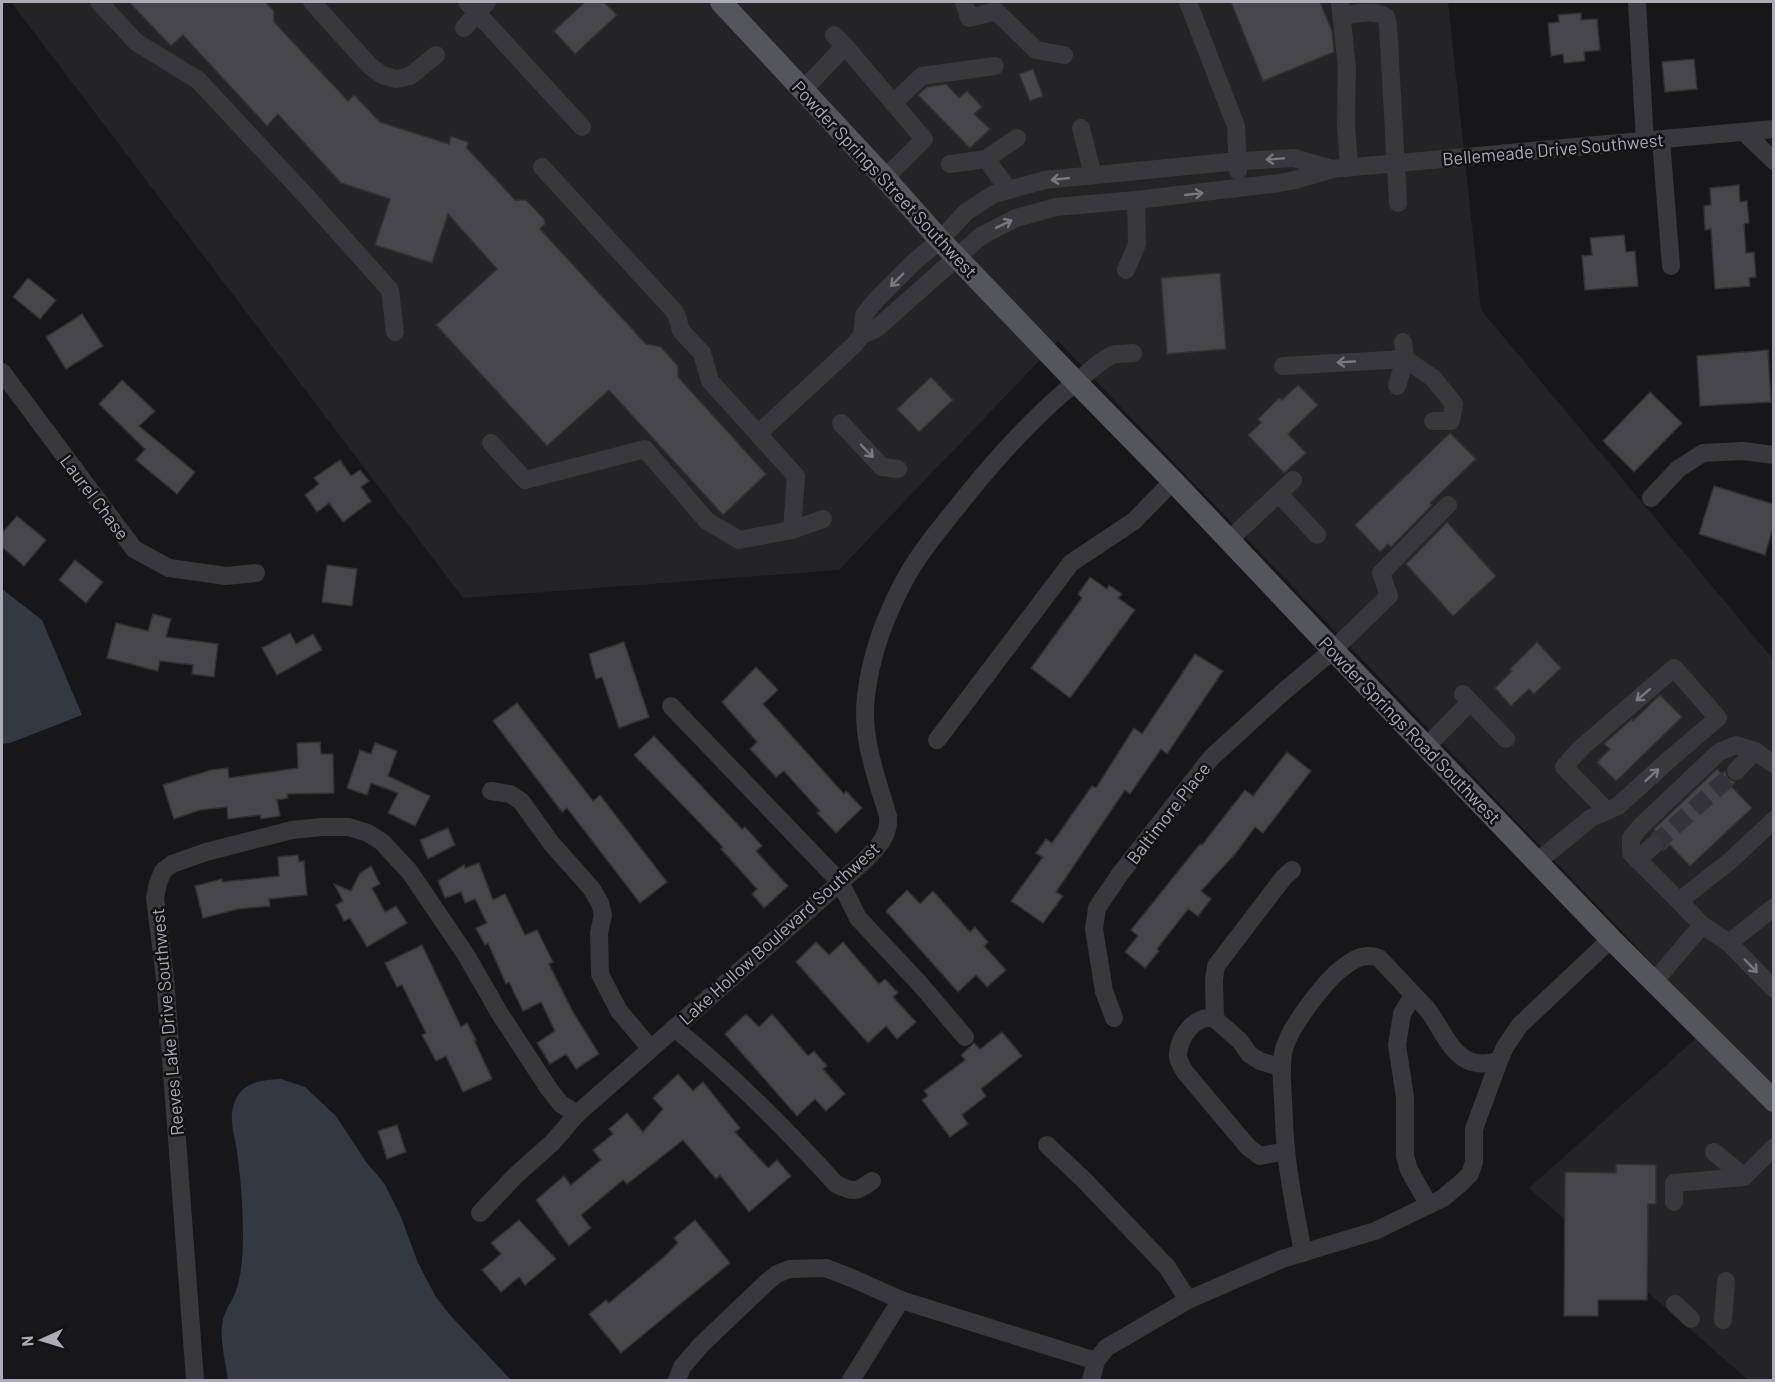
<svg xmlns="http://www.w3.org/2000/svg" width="1775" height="1382" font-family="Barlow,sans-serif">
<rect width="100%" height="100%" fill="#171719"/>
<polygon fill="#242325" points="11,2 1448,2 1481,310 1773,659 1773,1380 1748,1380 1529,1188 1711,1025 1058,341 839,570 463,598"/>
<g fill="#333942">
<polygon points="2,589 42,620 82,715 10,743 2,744"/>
<path d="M281,1079L305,1087L336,1116L366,1162L384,1183L401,1217L418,1263L436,1297L449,1314L511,1380H228C226,1364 220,1342 222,1326C223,1311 233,1301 237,1288C245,1261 243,1229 242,1201C241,1185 239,1167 237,1151C234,1133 227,1114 237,1097C246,1081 264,1080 281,1079Z"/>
</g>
<g fill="#47474b" stroke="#323134" stroke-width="1.5">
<polygon points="129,2 265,2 274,11 274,22 348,101 354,95 380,122 449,144 451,136 468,142 467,148 515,200 526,200 544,219 545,224 540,229 646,344 661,347 678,366 678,377 766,474 723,515 609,390 547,446 436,325 497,269 448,214 432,263 375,245 390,199 341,183 278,114 267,126 183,35 171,46"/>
<polygon points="585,2 604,2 617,15 575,54 554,31"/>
<polygon points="1231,2 1320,2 1332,31 1334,52 1263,81"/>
<polygon points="1581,13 1581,20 1597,19 1600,50 1584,52 1585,61 1564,63 1563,54 1551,56 1548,23 1559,22 1558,15"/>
<polygon points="1694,59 1697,89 1665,92 1662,62"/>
<polygon points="1033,69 1043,96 1030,101 1019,74"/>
<polygon points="946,84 959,98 967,91 982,107 974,114 990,129 970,148 918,95 927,87"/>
<polygon points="1739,185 1740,202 1747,201 1749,223 1744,224 1746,253 1754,252 1756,277 1749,278 1750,286 1715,289 1711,229 1705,230 1704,206 1711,205 1710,188"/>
<polygon points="1624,235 1626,252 1635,251 1638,286 1585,290 1582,256 1592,255 1590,238"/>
<polygon points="1220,273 1226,349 1167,354 1161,278"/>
<polygon points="28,278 56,300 40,319 13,297"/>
<polygon points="82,314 103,346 66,369 46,337"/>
<polygon points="1768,350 1771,402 1700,406 1697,356"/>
<polygon points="931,377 953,400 919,432 897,409"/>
<polygon points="122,380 155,411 139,426 195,472 177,494 136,460 145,449 99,404"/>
<polygon points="1298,385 1318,405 1288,434 1306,453 1284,473 1248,435 1261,423 1258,419 1279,398 1282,400"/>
<polygon points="1650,392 1682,423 1634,472 1603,441"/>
<polygon points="1450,433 1476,459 1430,503 1432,505 1391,547 1388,544 1380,552 1355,525"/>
<polygon points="340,460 351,476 360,470 369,481 361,487 371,501 343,522 329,503 317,512 305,495 319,484 314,478"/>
<polygon points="1714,486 1773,504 1773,527 1765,555 1699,534"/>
<polygon points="17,516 46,540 24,566 2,547 2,533"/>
<polygon points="1447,522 1496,576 1453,616 1406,564"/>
<polygon points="75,560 103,582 86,603 59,580"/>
<polygon points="327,565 357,569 352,606 322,602"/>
<polygon points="1090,577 1107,589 1109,585 1122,594 1118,598 1135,610 1070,698 1031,668 1082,598 1078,594"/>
<polygon points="153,614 171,619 166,637 218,644 214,677 192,674 193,665 160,661 158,671 107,658 116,623 148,631"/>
<polygon points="290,633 296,644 313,634 322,650 277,675 262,648"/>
<polygon points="624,642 649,717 619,728 602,677 596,679 589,654"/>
<polygon points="1537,642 1561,668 1534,694 1529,689 1511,706 1495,688 1512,671 1510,669"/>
<polygon points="1195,654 1223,671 1167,754 1161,749 1130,794 1125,790 1056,892 1063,896 1043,923 1011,901 1043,857 1036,853 1046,839 1052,843 1092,786 1096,788 1134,728 1142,734"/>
<polygon points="756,667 778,690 763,704 844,794 846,791 862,808 836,833 817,813 820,811 784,771 776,777 750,749 757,742 722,702"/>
<polygon points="1660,695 1682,717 1616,781 1597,762 1610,749 1604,744 1632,719 1633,721"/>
<polygon points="517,703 593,801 600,795 667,882 640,903 567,808 562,812 493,721"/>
<polygon points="654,736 742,829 745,827 762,846 756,851 788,886 764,908 752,894 757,889 721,849 723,847 634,755"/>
<polygon points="320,742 321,754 333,754 334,793 287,794 288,798 277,800 280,816 261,819 260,815 228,819 227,807 200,810 174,819 163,785 211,770 228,768 229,778 298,768 297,743"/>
<polygon points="375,743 397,751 388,776 430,796 415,826 388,813 398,793 371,783 367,795 347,788 360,750 371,754"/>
<polygon points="1287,752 1311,771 1263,833 1255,827 1235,854 1201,891 1211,899 1198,916 1188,909 1157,949 1159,951 1145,968 1125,952 1138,936 1131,930 1200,844 1202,845 1245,790 1253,796"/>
<polygon points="1717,769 1722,774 1725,771 1728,779 1735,782 1731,786 1752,808 1690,866 1670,845 1663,851 1665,843 1663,838 1658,835 1652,834 1655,831 1654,829"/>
<polygon points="448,828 455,845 428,859 420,840"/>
<polygon points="298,855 299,862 304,861 307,895 269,899 270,906 238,909 203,918 195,886 222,879 222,882 279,876 278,857"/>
<polygon points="479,863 493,900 505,894 525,935 537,930 553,962 549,964 573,1012 599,1054 576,1069 566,1054 550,1064 537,1043 555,1031 541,1002 523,1011 509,982 506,984 488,943 485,945 476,928 487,923 475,899 465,903 461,892 445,898 438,881 464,865 465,868"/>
<polygon points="371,866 380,884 372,888 385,912 396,906 407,923 367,947 350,918 344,921 336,905 343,901 334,884 351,891 360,873"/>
<polygon points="907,890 920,904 933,891 970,932 975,927 988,942 984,946 1006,970 987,987 976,975 958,992 886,911"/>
<polygon points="816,942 829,955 843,942 879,984 885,979 898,993 893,997 916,1022 897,1039 886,1026 868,1043 796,962"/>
<polygon points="422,945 461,1027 467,1023 476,1040 474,1040 492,1079 463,1092 446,1056 436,1061 422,1035 426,1033 402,985 397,987 385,963"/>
<polygon points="746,1014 759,1027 772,1014 808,1056 814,1051 827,1066 823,1069 845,1094 826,1111 815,1099 797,1116 725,1034"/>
<polygon points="1002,1032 1022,1056 981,1089 986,1096 962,1115 968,1124 950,1137 922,1100 928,1096 924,1091 965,1060 961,1055 974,1043 980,1049"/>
<polygon points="678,1074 693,1091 703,1082 740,1128 735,1132 768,1168 777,1160 791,1176 749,1212 720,1175 716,1179 683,1140 627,1184 623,1180 581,1215 591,1228 569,1246 536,1200 564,1176 571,1185 601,1160 593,1150 613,1134 609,1129 627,1113 643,1132 663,1109 653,1098"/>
<polygon points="397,1125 406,1152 387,1159 378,1131"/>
<polygon points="1616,1164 1656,1165 1656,1204 1648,1204 1647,1300 1598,1300 1598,1316 1564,1316 1565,1172 1616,1173"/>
<polygon points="519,1220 556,1259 525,1285 519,1277 501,1292 482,1270 501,1254 491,1243"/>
<polygon points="695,1220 730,1263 621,1353 589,1314 606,1300 609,1303 664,1257 678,1243 674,1238"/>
</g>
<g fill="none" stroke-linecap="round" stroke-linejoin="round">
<polyline stroke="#353539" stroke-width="18" stroke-dasharray="18 9" stroke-linecap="butt" points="1654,845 1736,771"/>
<g stroke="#39383d" stroke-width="18">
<polyline points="99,2 136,42 198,80 306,196 390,290 395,332"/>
<polyline points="312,2 370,66 382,75 396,79 410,76 436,55"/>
<polyline points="467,2 582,127"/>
<polyline points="964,2 969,18 996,11 1036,50 1064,55"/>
<polyline points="1188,2 1236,126 1238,171"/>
<polyline points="1340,2 1347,68 1346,123 1349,167"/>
<polyline points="1637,2 1645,141"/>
<path d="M1342,16C1356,14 1373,9 1386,17L1388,25L1398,203"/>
<polyline points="464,28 487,2"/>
<polyline points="845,46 924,139 885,178"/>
<polyline points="803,90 845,46 834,35"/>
<polyline points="893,103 922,76 995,66"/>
<polyline points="1081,128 1093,175"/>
<polyline points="1744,132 1774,161"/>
<polyline points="1661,140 1671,266"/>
<polyline points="986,159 1008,189"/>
<polyline points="950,164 986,159 1017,138"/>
<polyline points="1126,270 1137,244 1136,200"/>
<polyline points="862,335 876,329 981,236 1016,218 1056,207 1136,200 1279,183 1295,180 1332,169 1774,129"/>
<polyline points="1283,366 1405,359 1433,378 1454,404 1451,421 1433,421"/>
<polyline points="2,372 134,549 169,568 226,576 256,573"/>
<polyline points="1397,386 1405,359 1403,342"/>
<polyline points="841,423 882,467 898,469"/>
<polyline points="759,433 854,345 862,335 864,315 876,300 914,262 940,240 966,212 994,194 1045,180 1228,162 1294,158 1332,169"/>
<polyline points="491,443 525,480 645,449 707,521 739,540 792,530 796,476 710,381 702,353 681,331 677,316 674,311 542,167"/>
<polyline points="1279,494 1317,535"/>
<polyline points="1651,498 1678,469 1703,453 1743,451 1774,455"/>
<polyline points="792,530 823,519"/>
<polyline points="1229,540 1293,480"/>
<polyline points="1463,694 1506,739"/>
<polyline points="671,706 840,882 858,918 920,984 965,1037"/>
<polyline points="937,740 1071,563 1134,521 1173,481"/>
<polyline points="1426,747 1470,702"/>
<polyline points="1736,771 1755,751"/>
<polyline points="491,791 510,794 521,801 551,843 591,888 600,903 603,915 599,933 600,974 619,1011 651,1049"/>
<polyline points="1637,860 1654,845"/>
<polyline points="1537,862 1591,818 1618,806 1672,757 1718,718 1674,668 1581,748 1564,767 1606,810"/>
<polyline points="1679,901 1631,853 1631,838 1640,827 1719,752 1736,745 1755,751 1773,764"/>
<polyline points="1702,925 1679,901 1730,861 1774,820"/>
<polyline points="1729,943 1774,907"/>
<polyline points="1654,982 1702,925 1729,943 1774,989"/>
<polyline points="1413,995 1402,1014 1397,1045 1405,1097 1405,1156 1409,1170 1429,1205"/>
<polyline points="1114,1018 1104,991 1094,929 1097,908 1120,874 1211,758 1282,693 1333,650 1389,596 1381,573 1448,505"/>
<path d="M1215,1019C1196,1013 1179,1037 1178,1054C1177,1061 1182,1066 1185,1072L1248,1147L1260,1156L1286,1151"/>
<path d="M674,1028C733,1075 785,1128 836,1184C853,1193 857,1192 872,1181"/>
<polyline points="1282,1068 1260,1061 1249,1054 1240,1041 1215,1019 1214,979 1216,966 1284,877 1292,870"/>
<polyline points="1047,1145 1084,1180 1167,1267 1188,1300"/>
<polyline points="1714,1152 1744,1177"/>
<polyline points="1674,1202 1674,1183 1744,1177 1774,1147"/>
<path d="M480,1213L516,1175L553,1142L577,1114L862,863C876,849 890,837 888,816C876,776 861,738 866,696C871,653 888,609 909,572C923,548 941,527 958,506C995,459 1034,415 1081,378C1090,371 1100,361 1110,356C1116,353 1126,354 1133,353"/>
<path d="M1303,1253C1297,1219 1289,1184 1286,1149C1284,1133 1284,1116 1283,1099C1282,1083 1280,1065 1284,1049C1290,1027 1319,990 1335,974C1348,963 1362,951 1379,958C1395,975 1411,992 1427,1009C1440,1025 1448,1050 1467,1060C1477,1065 1488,1064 1499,1061L1505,1047L1520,1025L1611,939"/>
<polyline points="1675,1304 1691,1319"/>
<polyline points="1723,1320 1726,1281"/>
<polyline points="195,1380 165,978 155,898 158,883 163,871 172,864 206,852 292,830 322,827 349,827 368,833 382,842 409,871 466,955 500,1014 549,1089 561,1104 577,1114"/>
<polyline points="677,1380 682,1367 701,1345 766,1283 777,1274 789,1269 826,1268 854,1279 901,1300 1096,1361"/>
<polyline points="851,1380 901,1300"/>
<polyline points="1091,1380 1096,1361 1106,1348 1188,1300 1282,1259 1375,1231 1443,1198 1461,1183 1470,1174 1474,1162 1474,1129 1499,1061"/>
</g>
<polyline stroke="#55555c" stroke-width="22" points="721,2 885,178 940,240 1076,382 1173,481 1333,650 1611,939 1774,1101"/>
</g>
<defs><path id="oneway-shaft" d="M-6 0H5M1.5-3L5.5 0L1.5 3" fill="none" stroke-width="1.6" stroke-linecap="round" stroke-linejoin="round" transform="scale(1.5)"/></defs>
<g stroke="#787880">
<use href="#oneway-shaft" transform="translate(1275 159) rotate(176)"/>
<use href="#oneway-shaft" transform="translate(1060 179) rotate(174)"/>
<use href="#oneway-shaft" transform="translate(1194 194) rotate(-6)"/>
<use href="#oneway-shaft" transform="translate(1004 224) rotate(-26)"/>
<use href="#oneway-shaft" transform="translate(897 280) rotate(135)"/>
<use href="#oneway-shaft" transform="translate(1346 362) rotate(177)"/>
<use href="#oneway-shaft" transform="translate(867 451) rotate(46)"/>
<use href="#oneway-shaft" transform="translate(1643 695) rotate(139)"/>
<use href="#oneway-shaft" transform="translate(1652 775) rotate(-42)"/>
<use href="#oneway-shaft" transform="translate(1751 966) rotate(46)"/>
</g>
<g text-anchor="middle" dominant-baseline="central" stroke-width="5" stroke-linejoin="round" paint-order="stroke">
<g font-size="18" fill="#abacb7" stroke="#121214">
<text transform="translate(1553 149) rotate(-5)">Bellemeade Drive Southwest</text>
<text transform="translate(885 179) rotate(47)">Powder Springs Street Southwest</text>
<text transform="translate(95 497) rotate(53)">Laurel Chase</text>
<text transform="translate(1410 730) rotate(46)">Powder Springs Road Southwest</text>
<text transform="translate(1168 813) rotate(-52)">Baltimore Place</text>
<text transform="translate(779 933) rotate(-42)">Lake Hollow Boulevard Southwest</text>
<text transform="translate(167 1022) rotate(-95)">Reeves Lake Drive Southwest</text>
</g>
</g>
<rect width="1775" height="1382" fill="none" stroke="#abacb7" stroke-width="6"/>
<g transform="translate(42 1340) rotate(266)" stroke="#121214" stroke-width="4.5" paint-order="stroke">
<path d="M0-4.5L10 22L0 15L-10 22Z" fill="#abacb7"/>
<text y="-9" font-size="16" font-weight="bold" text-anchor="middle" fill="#abacb7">N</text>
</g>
</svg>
